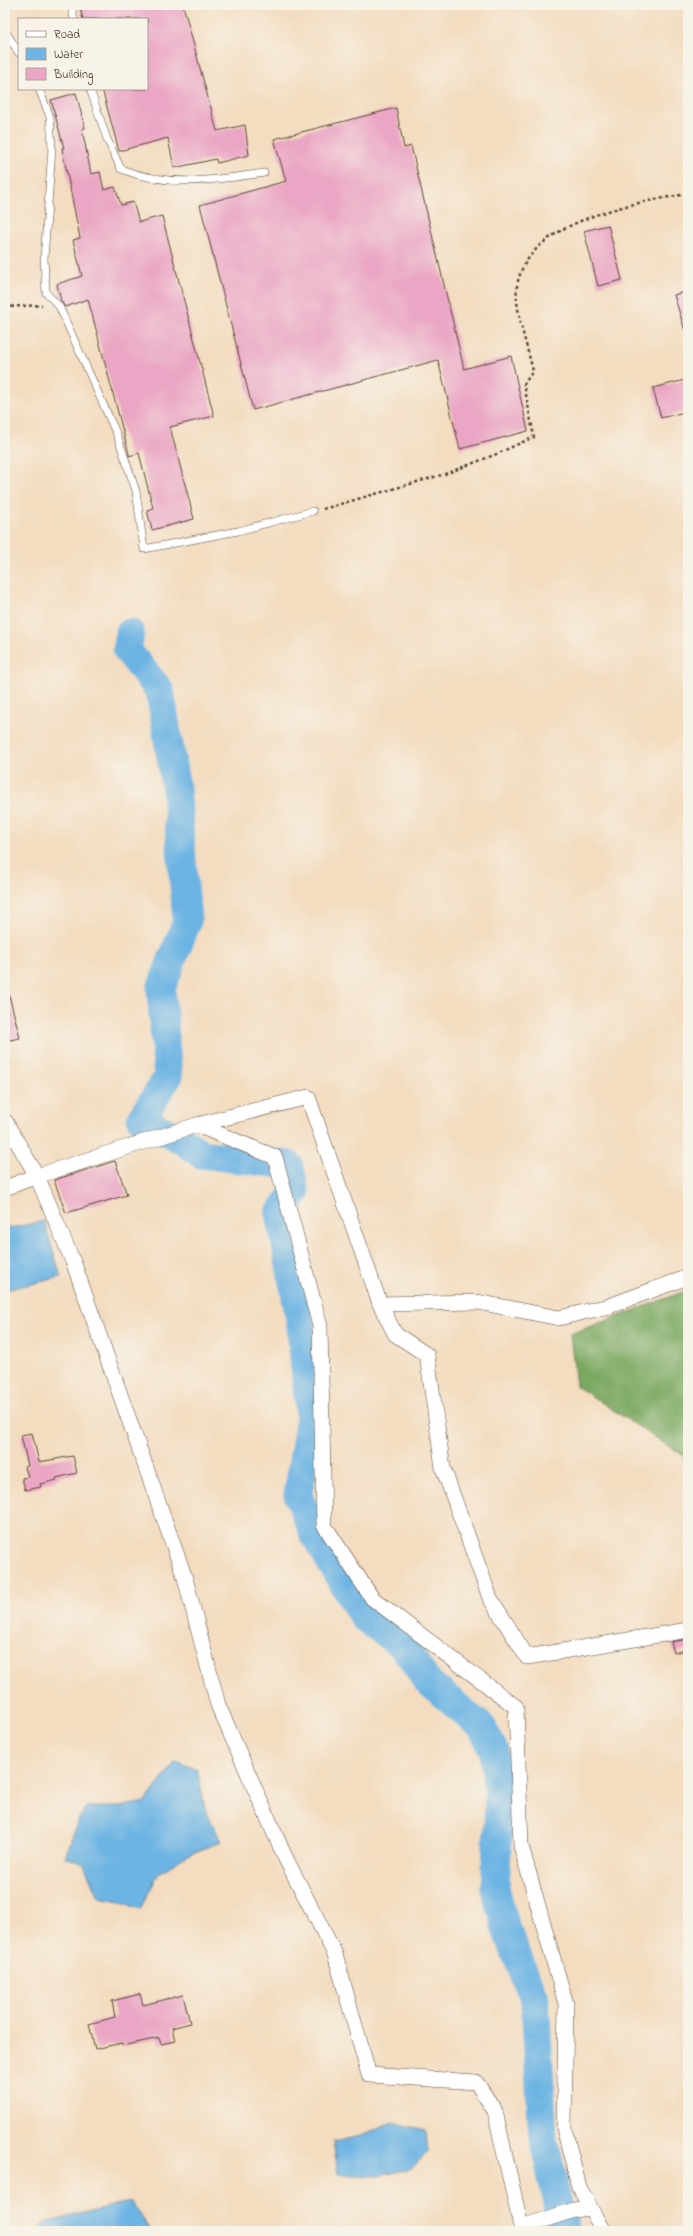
<svg xmlns="http://www.w3.org/2000/svg" width="693" height="2236" font-family="'Indie Flower',sans-serif">
<rect width="100%" height="100%" fill="#f7f3e8"/>
<filter id="ink" filterUnits="userSpaceOnUse"><feTurbulence type="fractalNoise" baseFrequency=".025" numOctaves="2"/><feDisplacementMap in="SourceGraphic" scale="8" xChannelSelector="R" yChannelSelector="G"/><feConvolveMatrix kernelMatrix="1 2 1 2 8 2 1 2 1" color-interpolation-filters="sRGB"/></filter>
<filter id="wash" filterUnits="userSpaceOnUse"><feTurbulence type="fractalNoise" baseFrequency=".012" numOctaves="4" result="noise"/><feDisplacementMap in="SourceGraphic" scale="16" xChannelSelector="R" yChannelSelector="G"/><feGaussianBlur stdDeviation="0.9" result="paint"/><feColorMatrix in="noise" values="0 0 0 0 0 0 0 0 0 0 0 0 0 0 0 0 0 1.4 0 .05"/><feComposite in="paint" operator="in"/></filter>
<g filter="url(#wash)">
<rect width="100%" height="100%" fill="#f3dcbf"/>
<polygon fill="#7ba962" stroke="#5b6a40" points="688,1290 688,1485 684,1456 576,1386 570,1334"/>
<g fill="#6cb4e3" stroke="#546f80">
<polygon points="44,1221 61,1277 5,1290 5,1229"/>
<polygon points="176,1761 197,1769 205,1808 221,1841 186,1856 159,1873 140,1909 119,1901 98,1897 84,1864 65,1857 79,1818 86,1807 119,1807 145,1802"/>
<polygon points="392,2122 426,2130 428,2152 412,2168 378,2176 338,2174 333,2141 361,2135"/>
<polygon points="130,2201 152,2231 37,2231 45,2223"/>
</g>
<g fill="none" stroke-linecap="round" stroke-linejoin="round">
<polyline stroke="#6cb4e3" stroke-width="29" points="130,633 127,650 160,691 176,788 187,921 161,989 168,1077 141,1119 182,1140 201,1154 289,1165 295,1193 280,1213 300,1318 310,1416 298,1495 314,1534 363,1617 404,1647 427,1681 482,1727 494,1751 499,1806 495,1888 506,1929 535,2001 543,2137 564,2231"/>
</g>
<g id="blocks">
<g fill="#eaa6c4">
<polygon points="79,5 183,5 217,131 245,125 249,155 217,163 216,159 174,168 168,138 119,151 102,89 147,89 147,19 83,19"/>
<polygon points="76,93 85,128 82,129 91,174 100,172 104,190 115,187 121,205 133,202 139,222 162,216 214,416 170,427 194,519 152,530 147,510 153,508 139,453 129,456 129,454 88,299 65,307 61,301 57,284 82,276 73,240 80,238 62,148 64,148 51,100"/>
<polygon points="396,108 404,148 411,146 464,369 511,356 528,431 460,449 438,360 253,410 200,205 286,181 274,139"/>
<polygon points="608,225 622,280 598,286 584,231"/>
<polygon points="688,291 688,330 685,331 674,295"/>
<polygon points="685,380 688,393 688,411 661,418 653,388"/>
<polygon points="9,995 20,1038 5,1041 5,996"/>
<polygon points="115,1161 127,1195 66,1213 54,1180"/>
<polygon points="32,1433 39,1462 73,1456 77,1473 56,1478 57,1480 40,1484 41,1487 25,1490 22,1478 28,1477 25,1467 28,1466 21,1435"/>
<polygon points="688,1639 688,1649 674,1653 671,1642"/>
<polygon points="140,1994 143,2005 183,1995 190,2023 172,2028 175,2041 161,2044 159,2038 122,2046 122,2043 95,2049 89,2024 115,2017 112,2001"/>
</g>
</g>
</g>
<g filter="url(#ink)">
<use href="#blocks" fill-opacity="0" stroke="#574536" stroke-width="1"/>
<g fill="none" stroke-linecap="round" stroke-linejoin="round">
<g stroke="#574536" stroke-width="8">
<g id="service">
<polyline points="71,5 74,19"/>
<polyline points="5,31 19,53"/>
<polyline points="39,89 50,117 52,148 44,259 46,293 59,306 117,435 136,491 144,549 238,531 313,511"/>
<path d="M90,89L107,139L121,169C168,188 215,180 264,173"/>
</g>
</g>
<g stroke="#574536" stroke-width="16">
<g id="minor">
<polyline points="5,1121 37,1176 197,1125 308,1097 380,1304 478,1302 559,1318 609,1306 688,1277"/>
<polyline points="197,1125 275,1157 320,1326 324,1525 372,1598 516,1707 521,1846 566,2004 564,2128 579,2187 603,2231"/>
<polyline points="5,1188 37,1176 74,1264 185,1578 218,1705 285,1857 335,1954 369,2075 476,2082 495,2111 522,2231"/>
<polyline points="380,1304 395,1334 427,1355 443,1468 490,1598 527,1657 688,1630"/>
<polyline points="522,2227 574,2210 590,2208"/>
</g>
</g>
<g stroke="#574536" stroke-width="2.5" stroke-dasharray="3 3" stroke-linecap="butt">
<polyline points="5,307 42,305"/>
<path d="M323,509L445,474L494,455L534,437L524,384L533,371C528,349 514,308 517,287C525,221 636,202 688,194"/>
</g>
<use href="#service" stroke="#fff" stroke-width="7"/>
<use href="#minor" stroke="#fff" stroke-width="15"/>
</g>
</g>
<rect width="693" height="2236" fill="none" stroke="#f7f3e8" stroke-width="20"/>
<rect x="18" y="18" width="130" height="72" fill="#f7f3e8" stroke="#aca397"/>
<rect x="26" y="31" width="20" height="6" fill="#ffffff" stroke="#aca397"/>
<text x="54" y="38" font-size="12" fill="#3b2a1e">Road</text>
<rect x="26" y="48" width="20" height="12" fill="#6cb4e3" stroke="#aca397"/>
<text x="54" y="58" font-size="12" fill="#3b2a1e">Water</text>
<rect x="26" y="68" width="20" height="12" fill="#eaa6c4" stroke="#aca397"/>
<text x="54" y="78" font-size="12" fill="#3b2a1e">Building</text>
</svg>
